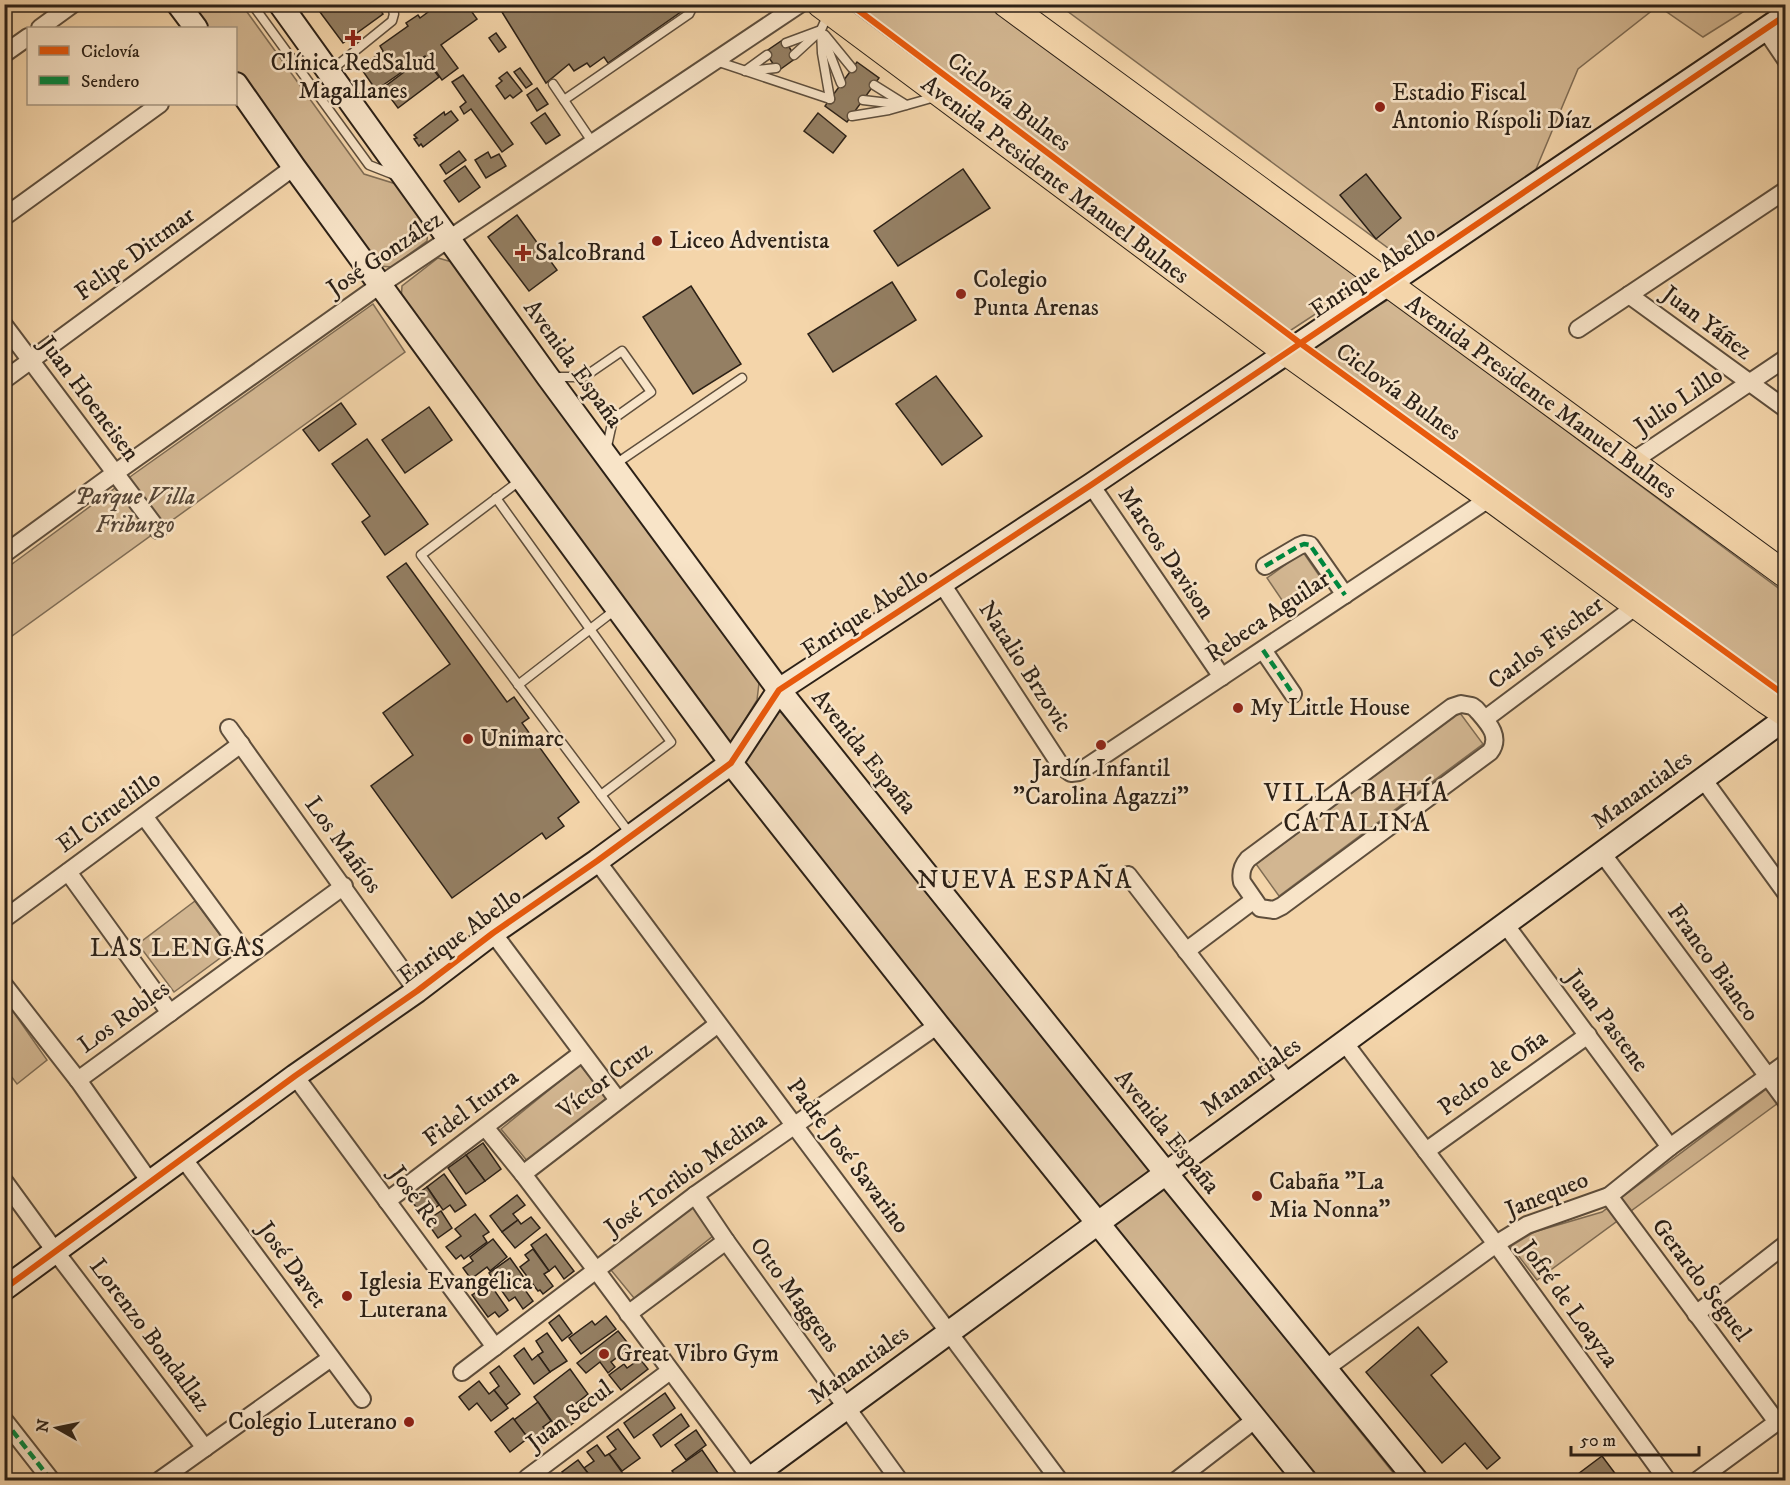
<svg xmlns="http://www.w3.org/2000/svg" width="1790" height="1485" font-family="'IM FELL DW Pica',serif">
<rect width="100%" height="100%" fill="#f4d5aa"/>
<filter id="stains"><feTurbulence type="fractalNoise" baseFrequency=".00333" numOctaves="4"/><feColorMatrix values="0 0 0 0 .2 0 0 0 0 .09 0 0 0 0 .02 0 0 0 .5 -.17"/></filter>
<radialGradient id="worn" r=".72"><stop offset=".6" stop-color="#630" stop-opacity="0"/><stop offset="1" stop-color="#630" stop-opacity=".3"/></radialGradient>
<g fill="#d2b691" stroke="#7f6c54" stroke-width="1.5">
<polygon points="186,5 242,5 364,174 396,184 428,229 427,241 392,267 378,266 236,71 236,28 204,28"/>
<polygon points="850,5 1004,5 1369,279 1282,336"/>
<polygon points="1059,5 1754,5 1703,37 1658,6 1578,69 1534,174 1407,262"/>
<polygon points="438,258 452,262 759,683 757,700 732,741 723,742 401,301 402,286"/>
<polygon points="1389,299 1785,593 1785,699 1784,700 1303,352"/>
<polygon points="373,304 405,352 5,641 4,570 134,474"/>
<polygon points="1303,552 1325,584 1288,609 1267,578"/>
<polygon points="779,710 1399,1480 1319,1480 741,763"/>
<polygon points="1460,713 1483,744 1279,896 1256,864"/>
<polygon points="195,901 231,950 174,992 138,944"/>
<polygon points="5,1000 47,1060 17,1084 5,1068"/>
<polygon points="580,1065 607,1098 528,1162 501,1129"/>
<polygon points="1785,1075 1785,1098 1537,1280 1511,1246 1534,1232 1602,1212"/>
<polygon points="693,1207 713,1236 634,1298 611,1270"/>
</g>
<g fill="#947f63" stroke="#2c2117" stroke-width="1.5">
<polygon points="314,4 376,4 383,14 343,43"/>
<polygon points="439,4 442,4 445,8 450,4 474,4 469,8 477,19 441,45 458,68 442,80 425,56 376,90 360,67 383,51 380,46 408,26 406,23 418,15 420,18"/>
<polygon points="497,4 682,4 685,9 608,63 604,57 590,67 587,63 574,71 569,64 546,83"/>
<polygon points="496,33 506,47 499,52 489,38"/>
<polygon points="784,39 796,58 778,71 765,52"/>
<polygon points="424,57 439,77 398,108 383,88"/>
<polygon points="857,62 879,78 847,122 825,106"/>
<polygon points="520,68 532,84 526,88 514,72"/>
<polygon points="507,72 522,91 513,98 510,95 505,99 496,86 502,81 499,78"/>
<polygon points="463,75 513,144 502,152 471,109 464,114 460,107 466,102 452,82"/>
<polygon points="537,88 548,104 537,111 527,95"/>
<polygon points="451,111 458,120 423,147 421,144 419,146 414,139 417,138 414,135 444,112 445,115"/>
<polygon points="545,113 560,135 546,144 531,123"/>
<polygon points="818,113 846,136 833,153 804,131"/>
<polygon points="459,151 466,160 446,174 440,165"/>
<polygon points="488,152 491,158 499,154 506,166 486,178 475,160"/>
<polygon points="465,166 480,187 459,202 444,181"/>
<polygon points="963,169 990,208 898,266 874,231"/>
<polygon points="1366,174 1401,218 1376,239 1340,195"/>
<polygon points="517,215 557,270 529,291 488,237"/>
<polygon points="892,282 916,320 833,372 808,334"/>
<polygon points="691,286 741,364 693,394 643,317"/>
<polygon points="936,376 982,436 942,465 896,404"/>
<polygon points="341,403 356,424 319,451 303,430"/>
<polygon points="429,407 452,440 405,473 382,440"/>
<polygon points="367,439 428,524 385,555 362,522 370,516 332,464"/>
<polygon points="406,563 507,702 514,697 529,718 522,723 579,802 558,818 564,826 546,839 542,833 452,898 371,786 413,755 383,713 450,664 387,577"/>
<polygon points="483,1143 501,1169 485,1181 466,1155"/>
<polygon points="466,1155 485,1181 466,1194 448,1168"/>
<polygon points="444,1174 466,1205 455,1212 450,1205 443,1210 427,1187"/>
<polygon points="427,1187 439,1205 423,1216 410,1199"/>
<polygon points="517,1195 525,1205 513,1214 518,1220 502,1232 490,1216"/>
<polygon points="441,1211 452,1228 438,1238 426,1221"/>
<polygon points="475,1214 489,1232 483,1236 487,1242 464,1259 461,1255 456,1259 446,1247 461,1236 455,1229"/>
<polygon points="531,1217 540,1228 515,1248 502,1232 518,1220 521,1224"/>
<polygon points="546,1234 574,1271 564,1279 555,1266 549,1271 531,1245"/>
<polygon points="493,1239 507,1257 490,1271 487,1267 471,1279 463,1268 473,1261 470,1257"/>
<polygon points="533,1249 549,1271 544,1274 553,1286 543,1294 540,1290 538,1291 520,1267 529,1260 525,1255"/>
<polygon points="510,1258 525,1279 520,1283 533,1301 523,1309 515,1297 509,1301 489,1273"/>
<polygon points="481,1282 485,1288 490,1284 508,1310 499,1317 495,1312 488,1317 472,1295 478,1291 475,1287"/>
<polygon points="559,1315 572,1333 562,1341 549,1323"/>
<polygon points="606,1316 616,1329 581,1354 569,1338 592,1321 595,1325"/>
<polygon points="1418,1327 1447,1362 1431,1375 1500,1458 1487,1469 1465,1443 1442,1463 1366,1372"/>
<polygon points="618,1331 631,1347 611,1362 615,1367 608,1373 600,1362 586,1373 577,1363"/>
<polygon points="547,1333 567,1361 550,1372 538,1355 543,1352 536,1341"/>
<polygon points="524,1348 532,1360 538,1355 550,1372 534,1384 514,1356"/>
<polygon points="640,1359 648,1369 621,1390 609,1375 624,1364 627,1368"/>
<polygon points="499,1366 520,1394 506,1405 494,1390 499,1386 490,1373"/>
<polygon points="570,1369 588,1394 569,1409 577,1420 567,1428 563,1422 556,1427 534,1397"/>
<polygon points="479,1381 489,1394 494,1390 508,1408 491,1421 477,1403 469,1410 459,1397"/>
<polygon points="665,1393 675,1408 634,1438 624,1423"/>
<polygon points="538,1402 551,1421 543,1427 552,1438 542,1446 533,1435 528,1438 514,1420"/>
<polygon points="681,1414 689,1426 661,1447 653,1435"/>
<polygon points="513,1418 528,1438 510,1452 495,1432"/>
<polygon points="618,1429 640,1458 622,1471 609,1454 616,1449 607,1437"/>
<polygon points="696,1430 706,1445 686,1460 675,1445"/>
<polygon points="597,1445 605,1456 609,1454 624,1475 616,1480 593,1480 584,1468 594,1461 587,1452"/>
<polygon points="702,1450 718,1473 708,1480 679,1480 672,1471"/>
<polygon points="1602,1456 1620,1480 1570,1480"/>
<polygon points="578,1460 593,1480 568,1480 562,1472"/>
</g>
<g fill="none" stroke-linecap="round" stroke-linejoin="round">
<g stroke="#5e4e3c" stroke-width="11">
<g id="lane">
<polyline points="252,4 369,165 397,176"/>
<polyline points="828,14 821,30 822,53 830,99"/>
<polyline points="825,35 852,68"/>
<polyline points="824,39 841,83"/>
<polyline points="786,43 821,30"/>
<polyline points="794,55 819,32"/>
<polyline points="716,61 830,99"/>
<polyline points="745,71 767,55"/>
<polyline points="748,71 776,68"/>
<polyline points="329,72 392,21 394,14 391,4"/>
<polyline points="553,84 593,143"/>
<polyline points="874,85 906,105"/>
<polyline points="564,100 689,14 694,4"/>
<polyline points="863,100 897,104"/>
<polyline points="852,116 889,110 935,97"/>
<polyline points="553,377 584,377 622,351 651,392 613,419 606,451"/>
<polyline points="614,465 742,378"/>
<polyline points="522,479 421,555 631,835"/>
<polyline points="496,498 671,742 601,795"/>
<polyline points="518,685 615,610"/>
</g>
</g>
<g stroke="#5e4e3c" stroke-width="20">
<g id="street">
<polyline points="40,28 73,4"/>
<polyline points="1765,29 1786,60"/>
<polyline points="4,54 28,37"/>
<polyline points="4,217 160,104"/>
<polyline points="1629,295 1786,409"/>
<polyline points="4,325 158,530"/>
<polyline points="1578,329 1786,190"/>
<polyline points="4,380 294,167"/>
<polyline points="1630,463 1786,358"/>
<polyline points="1091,485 1222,677"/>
<polyline points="4,554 115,473 380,285 800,4"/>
<polyline points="1265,566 1299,546 1304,544 1310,545 1345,595"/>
<polyline points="942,584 1061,766 1071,773 1079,772 1490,498"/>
<polyline points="1263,650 1293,694"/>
<path d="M1461,704L1472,706L1476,709C1487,722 1502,736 1490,752L1282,906L1274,910L1260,908L1242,882C1240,873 1242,866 1248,859L1452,707Z"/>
<polyline points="1485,719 1636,606"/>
<polyline points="229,728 417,991"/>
<polyline points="1703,779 1786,893"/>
<polyline points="144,816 247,956"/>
<polyline points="1602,853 1786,1101"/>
<polyline points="597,861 1059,1480"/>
<polyline points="68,872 170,1013"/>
<polyline points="1128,875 1288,1083"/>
<polyline points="4,919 241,744"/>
<polyline points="1505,924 1670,1147"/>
<polyline points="493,933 618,1100"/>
<polyline points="1186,951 1254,900"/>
<polyline points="4,985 78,1080 150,1182"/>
<polyline points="1344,1042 1496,1244 1667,1480"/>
<polyline points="295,1076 495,1347"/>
<polyline points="78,1080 344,886"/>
<polyline points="485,1127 523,1174 596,1270 752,1480"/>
<polyline points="1426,1151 1588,1035"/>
<polyline points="183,1158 362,1399"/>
<polyline points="523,1174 718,1024"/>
<polyline points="4,1181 55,1251 205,1448"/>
<polyline points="695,1195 726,1241 899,1480"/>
<polyline points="1609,1196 1777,1422"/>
<polyline points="387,1201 582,1053"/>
<polyline points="628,1314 726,1241"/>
<polyline points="1696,1314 1786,1244"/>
<polyline points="1325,1369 1496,1244 1527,1225 1609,1196 1670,1147 1786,1063"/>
<polyline points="462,1372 695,1195 938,1025"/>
<polyline points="4,1420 51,1480"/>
<polyline points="527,1478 670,1371"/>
<polyline points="160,1480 331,1358"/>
<polyline points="1177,1480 1256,1419"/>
<polyline points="1698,1480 1784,1417"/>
</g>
</g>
<g stroke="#2c2117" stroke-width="26">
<g id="secondary">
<polyline points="178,4 196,28"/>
<polyline points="280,4 548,377 779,690 1166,1173 1416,1480"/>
<polyline points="236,84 294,167 508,460 731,763 938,1025 1305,1480"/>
<polyline points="4,1289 295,1076 417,991 493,933 597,861 731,763 779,690 1091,485 1786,15"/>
<polyline points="748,1480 1786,718"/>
</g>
</g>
<g stroke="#2c2117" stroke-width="28">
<g id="primary">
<polyline points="820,4 1286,352 1490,498 1765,700 1786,714"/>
<polyline points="1006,4 1786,575"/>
</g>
</g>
<use href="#lane" stroke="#f8e4c8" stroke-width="8"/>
<use href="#street" stroke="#f8e4c8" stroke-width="16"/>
<use href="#secondary" stroke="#f8e4c8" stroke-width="22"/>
<use href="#primary" stroke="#f4d5aa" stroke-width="26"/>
<g stroke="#00873e" stroke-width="4.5" stroke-dasharray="9 4.5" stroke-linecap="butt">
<polyline points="1265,566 1299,546 1304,544 1310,545 1345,595"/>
<polyline points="1263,650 1293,694"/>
<polyline points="4,1420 51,1480"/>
</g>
<g stroke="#f8e4c8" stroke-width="10">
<g id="cycleway">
<polyline points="850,4 1300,343 1786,696"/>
<polyline points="4,1289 295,1076 417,991 493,933 597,861 731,763 779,690 1091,485 1786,15"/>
</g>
</g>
<use href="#cycleway" stroke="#e8590c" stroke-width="6"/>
</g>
<g fill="#8f2418" stroke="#f8e4c8" stroke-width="2">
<path d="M350 29h6v6h6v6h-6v6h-6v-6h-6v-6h6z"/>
<circle cx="1380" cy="107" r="6"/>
<circle cx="657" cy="241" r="6"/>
<path d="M520 244h6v6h6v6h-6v6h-6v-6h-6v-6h6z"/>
<circle cx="961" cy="294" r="6"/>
<circle cx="1238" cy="708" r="6"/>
<circle cx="468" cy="739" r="6"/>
<circle cx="1101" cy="745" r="6"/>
<circle cx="1257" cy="1196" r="6"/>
<circle cx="347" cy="1296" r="6"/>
<circle cx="604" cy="1354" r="6"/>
<circle cx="409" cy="1422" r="6"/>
</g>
<g text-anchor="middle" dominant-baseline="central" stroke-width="5" stroke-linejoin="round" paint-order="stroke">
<g font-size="24" fill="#2c2117" stroke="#f8e4c8" text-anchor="start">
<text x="353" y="63" text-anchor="middle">Clínica RedSalud<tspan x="353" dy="28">Magallanes</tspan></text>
<text x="1392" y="93">Estadio Fiscal<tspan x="1392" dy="28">Antonio Ríspoli Díaz</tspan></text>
<text x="669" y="241">Liceo Adventista</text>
<text x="535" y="253">SalcoBrand</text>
<text x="973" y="280">Colegio<tspan x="973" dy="28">Punta Arenas</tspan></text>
<text x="1250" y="708">My Little House</text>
<text x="480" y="739">Unimarc</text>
<text x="1101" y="769" text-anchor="middle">Jardín Infantil<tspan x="1101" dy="28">"Carolina Agazzi"</tspan></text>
<text x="1269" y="1182">Cabaña "La<tspan x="1269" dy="28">Mia Nonna"</tspan></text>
<text x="359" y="1282">Iglesia Evangélica<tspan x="359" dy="28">Luterana</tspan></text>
<text x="616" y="1354">Great Vibro Gym</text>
<text x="397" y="1422" text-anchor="end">Colegio Luterano</text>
</g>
<g font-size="24" fill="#2c2117" stroke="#f8e4c8">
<text transform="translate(1009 102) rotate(37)">Ciclovía Bulnes</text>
<text transform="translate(1055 180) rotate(37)">Avenida Presidente Manuel Bulnes</text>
<text transform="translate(135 254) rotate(-36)">Felipe Dittmar</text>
<text transform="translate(385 254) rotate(-34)">José González</text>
<text transform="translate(1373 272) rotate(-34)">Enrique Abello</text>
<text transform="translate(1707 323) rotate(37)">Juan Yáñez</text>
<text transform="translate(573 364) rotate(54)">Avenida España</text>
<text transform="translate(1398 392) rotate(36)">Ciclovía Bulnes</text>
<text transform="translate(1541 397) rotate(36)">Avenida Presidente Manuel Bulnes</text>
<text transform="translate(89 399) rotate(53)">Juan Hoeneisen</text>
<text transform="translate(1679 401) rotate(-34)">Julio Lillo</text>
<text transform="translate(1166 553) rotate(56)">Marcos Davison</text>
<text transform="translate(865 613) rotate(-33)">Enrique Abello</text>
<text transform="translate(1268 617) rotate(-34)">Rebeca Aguilar</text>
<text transform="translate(1546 643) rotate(-37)">Carlos Fischer</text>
<text transform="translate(1025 667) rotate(57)">Natalio Brzovic</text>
<text transform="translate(864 752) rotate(51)">Avenida España</text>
<text transform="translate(1642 790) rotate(-36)">Manantiales</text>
<text transform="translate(109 812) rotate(-36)">El Ciruelillo</text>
<text transform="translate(343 845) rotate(54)">Los Mañíos</text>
<text transform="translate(460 936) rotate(-36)">Enrique Abello</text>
<text transform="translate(1713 963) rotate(54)">Franco Bianco</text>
<text transform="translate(124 1017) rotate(-36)">Los Robles</text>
<text transform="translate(1607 1021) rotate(53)">Juan Pastene</text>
<text transform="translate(1493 1073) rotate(-36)">Pedro de Oña</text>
<text transform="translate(1251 1077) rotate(-36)">Manantiales</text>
<text transform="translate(605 1080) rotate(-37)">Víctor Cruz</text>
<text transform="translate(471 1108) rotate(-37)">Fidel Iturra</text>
<text transform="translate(1167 1132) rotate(51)">Avenida España</text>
<text transform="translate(848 1156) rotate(53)">Padre José Savarino</text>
<text transform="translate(686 1174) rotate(-36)">José Toribio Medina</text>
<text transform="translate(1547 1195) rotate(-22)">Janequeo</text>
<text transform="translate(415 1197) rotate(54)">José Re</text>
<text transform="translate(292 1265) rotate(54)">José Davet</text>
<text transform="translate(1701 1280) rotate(53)">Gerardo Seguel</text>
<text transform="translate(795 1295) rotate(54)">Otto Maggens</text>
<text transform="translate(1569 1304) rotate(54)">Jofré de Loayza</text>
<text transform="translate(150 1335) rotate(53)">Lorenzo Bondallaz</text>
<text transform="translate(859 1365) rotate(-36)">Manantiales</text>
<text transform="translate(570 1416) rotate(-37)">Juan Secul</text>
</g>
<g font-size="24" font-style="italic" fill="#564636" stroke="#f8e4c8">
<text x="135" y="497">Parque Villa<tspan x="135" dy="28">Friburgo</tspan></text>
</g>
<g font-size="26" letter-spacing="1.5" fill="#2c2117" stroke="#f8e4c8">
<text x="1357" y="793">VILLA BAHÍA<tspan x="1357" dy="30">CATALINA</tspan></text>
<text x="1025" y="880">NUEVA ESPAÑA</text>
<text x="178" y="948">LAS LENGAS</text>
</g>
</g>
<rect width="1790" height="1485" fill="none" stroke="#f4d5aa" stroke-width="24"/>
<rect x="6" y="6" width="1778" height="1473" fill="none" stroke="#2c2117" stroke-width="3"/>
<rect x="12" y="12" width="1766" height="1461" fill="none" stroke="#2c2117" stroke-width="1.5"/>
<rect x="27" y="27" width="210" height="78" fill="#f8e4c8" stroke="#a69681" stroke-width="1.5"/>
<rect x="39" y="46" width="30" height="9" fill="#e8590c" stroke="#a69681" stroke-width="1.5"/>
<text x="81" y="57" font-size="18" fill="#2c2117">Ciclovía</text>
<rect x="39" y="76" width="30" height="9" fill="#00873e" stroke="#a69681" stroke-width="1.5"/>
<text x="81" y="87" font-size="18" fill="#2c2117">Sendero</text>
<g transform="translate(57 1428) rotate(279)" stroke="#f8e4c8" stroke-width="4.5" paint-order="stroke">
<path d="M0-4.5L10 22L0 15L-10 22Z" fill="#2c2117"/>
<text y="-9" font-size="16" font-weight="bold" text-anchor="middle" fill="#2c2117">N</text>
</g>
<path d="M1571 1446v9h128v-9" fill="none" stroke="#2c2117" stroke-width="3"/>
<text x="1580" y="1446" font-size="18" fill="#2c2117" stroke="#f8e4c8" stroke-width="4.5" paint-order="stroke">50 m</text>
<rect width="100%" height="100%" filter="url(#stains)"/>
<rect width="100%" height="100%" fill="url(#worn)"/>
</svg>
